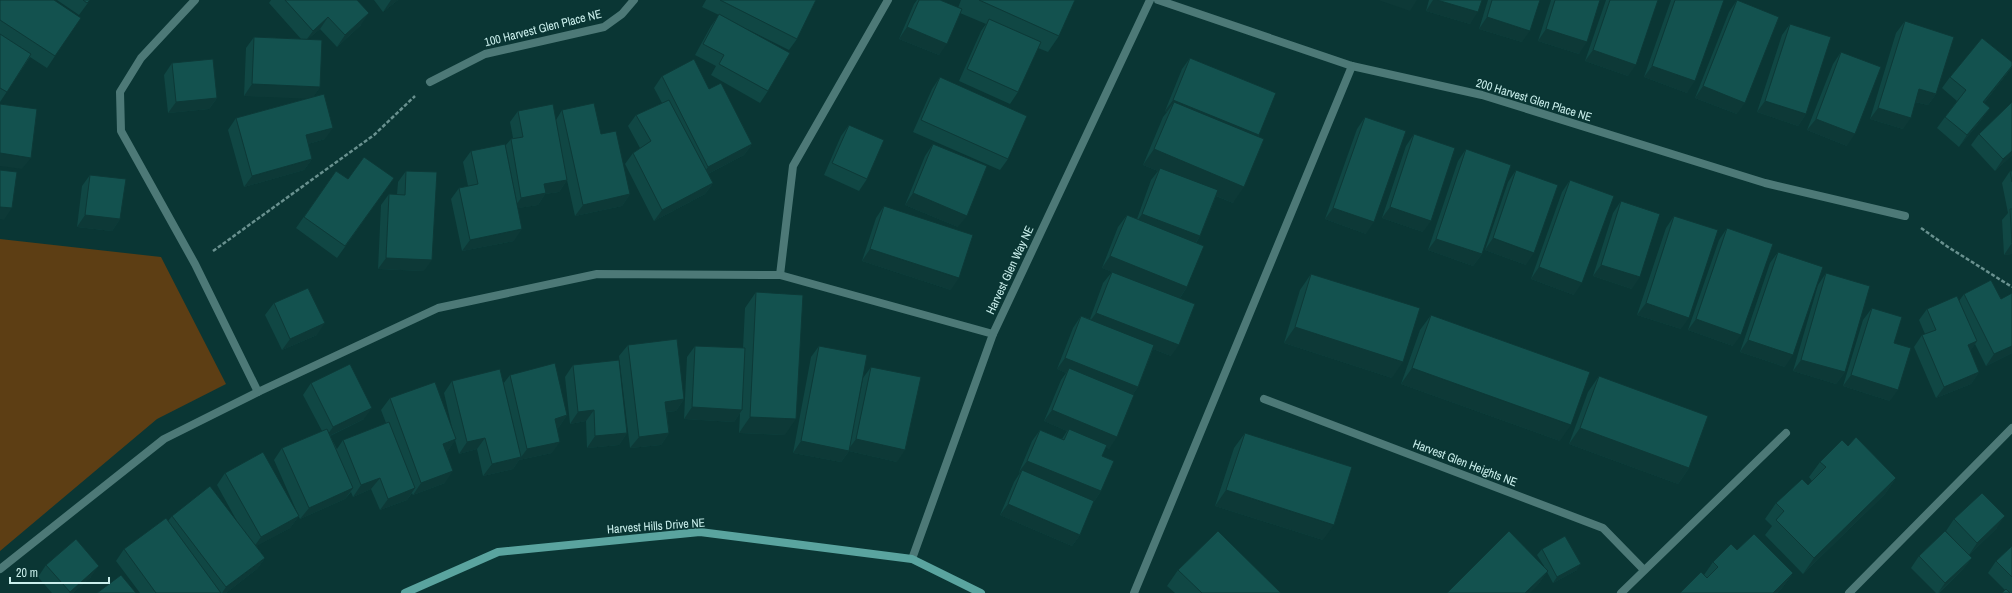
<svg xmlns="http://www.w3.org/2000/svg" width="2012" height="593" font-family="'Archivo Narrow',sans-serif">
<rect width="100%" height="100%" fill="#0a3634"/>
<polygon fill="#5d3e14" points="0,239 161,257 226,384 157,419 0,551"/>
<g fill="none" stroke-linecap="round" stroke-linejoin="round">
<g stroke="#69918f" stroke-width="2.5" stroke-dasharray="4 2" stroke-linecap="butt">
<polyline points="1921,228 1948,247 2012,287"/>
<polyline points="213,251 374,135 415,96"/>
</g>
<g stroke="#4d7977" stroke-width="8">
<polyline points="195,0 141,58 120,92 121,131 195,264 258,392"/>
<polyline points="780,275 793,166 888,0"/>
<polyline points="1264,399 1603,528 1644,570"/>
<polyline points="0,569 164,439 258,392 438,308 597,274 780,275 993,334"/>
<polyline points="1134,593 1352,66"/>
<polyline points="1621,593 1786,433"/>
<polyline points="1849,593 2012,428"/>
</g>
<g stroke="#4d7977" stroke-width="8">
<polyline points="1158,0 1352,66 1482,95 1765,183 1905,216"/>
<polyline points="430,82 485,54 604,27 622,14 634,0"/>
<polyline points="912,559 993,334 1150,0"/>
</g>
<polyline stroke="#5aa49f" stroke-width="8" points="405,593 498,552 700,532 912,559 981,593"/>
</g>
<g fill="#104744">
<polygon points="0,0 55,56 47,68 30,57 0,102"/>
<polygon points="57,0 90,0 79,15"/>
<polygon points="271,0 357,0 361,25 337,47 320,29 308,39 320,87 313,97 325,139 308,144 312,159 304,170 244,187 228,130 236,118 309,98 244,96 246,48 254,37 301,39 269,3"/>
<polygon points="374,0 398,0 383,12"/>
<polygon points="706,0 816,0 797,39 789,50 747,29 768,91 760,103 711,75 716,66 695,55 711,26 719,15 702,7"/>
<polygon points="917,0 940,0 958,8 961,0 1075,0 1059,36 1048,52 1038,48 1018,92 1010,104 959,81 981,31 986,24 960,13 939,55 899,39 914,4"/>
<polygon points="1429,0 1482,0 1470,24 1426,11"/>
<polygon points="1488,0 1540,0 1522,42 1479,29"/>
<polygon points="1551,0 1600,0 1579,54 1538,41"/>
<polygon points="1606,0 1658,0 1628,76 1585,61"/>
<polygon points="1671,0 1724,0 1687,93 1644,77"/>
<polygon points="1737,0 1737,114 1695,98 1729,12"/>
<polygon points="1905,21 1936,94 1928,105 1915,102 1903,129 1870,119 1896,33"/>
<polygon points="1790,24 1806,114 1798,126 1757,112 1782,35"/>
<polygon points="1841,52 1847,146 1807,130 1833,64"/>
<polygon points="1190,58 1259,135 1258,137 1233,203 1216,196 1200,236 1196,243 1187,287 1180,298 1171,356 1153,349 1138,387 1133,394 1109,449 1106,447 1102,456 1101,491 1093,503 1080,535 1072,546 1000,515 1014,482 1020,473 1019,472 1032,441 1040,430 1062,439 1067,431 1044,421 1061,380 1066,373 1057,369 1073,328 1081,316 1090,319 1103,283 1112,272 1118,274 1102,268 1118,227 1127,215 1137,219 1151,180 1158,171 1143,165 1163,117 1167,112 1165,111 1182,69"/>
<polygon points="172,63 217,98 209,109 168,113 164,75"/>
<polygon points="2012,67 2006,75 1984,103 1990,108 1982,119 1959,147 1937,128 1945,117 1957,101 1942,88 1950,77"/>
<polygon points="662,76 709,89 752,144 744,155 708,174 713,183 705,194 654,221 625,164 633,153 640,148 628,126 636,115 662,103 654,88"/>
<polygon points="940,77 1008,159 1000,170 913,132 932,89"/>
<polygon points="562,110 601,134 630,194 622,206 575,216 567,180 559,192 545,194 538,205 518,208 514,241 462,251 451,199 459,188 468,186 463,162 471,151 505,146 511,139 513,138 510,122 518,111 556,120"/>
<polygon points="1365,117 1366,234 1325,219 1357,129"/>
<polygon points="849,125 867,179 859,191 824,175 841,136"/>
<polygon points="1414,134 1423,232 1382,218 1406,146"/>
<polygon points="1979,134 2012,155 1995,171 1971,145"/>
<polygon points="933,144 958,227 905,205 925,156"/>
<polygon points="1466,149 1482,254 1473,266 1428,250 1458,161"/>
<polygon points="1516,170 1526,265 1485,250 1508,182"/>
<polygon points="336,171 348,179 394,178 337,258 296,228"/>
<polygon points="406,171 424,271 378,269 381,205 389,194 397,194 398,182"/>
<polygon points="2010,171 2012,171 2012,254 2004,255 2002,220 2008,213 2002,183"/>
<polygon points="90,175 120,219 112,231 77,227 82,186"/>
<polygon points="1570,180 1574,295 1531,279 1562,192"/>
<polygon points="1621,201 1632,289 1593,276 1613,213"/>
<polygon points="884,206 951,290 862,261 876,218"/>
<polygon points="1674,216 1681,329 1637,315 1666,228"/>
<polygon points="1727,228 1733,346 1688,330 1719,240"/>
<polygon points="1778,252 1785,367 1740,352 1770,263"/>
<polygon points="1826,273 1845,372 1836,384 1793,371 1818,285"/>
<polygon points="1311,274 1392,378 1284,343 1300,290"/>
<polygon points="756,292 785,435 739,433 740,413 734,422 684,419 687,357 695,346 743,348 745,308"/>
<polygon points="1964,294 2012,353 1986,366 1975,344 1970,351 1979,372 1971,384 1936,398 1914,347 1922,335 1925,334 1919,320 1927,309 1959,301"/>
<polygon points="274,303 317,335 282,350 265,315"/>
<polygon points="1872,308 1894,343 1890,401 1843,386 1863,320"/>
<polygon points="1431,315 1560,441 1401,384 1420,330"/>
<polygon points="628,345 684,399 676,411 667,412 669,433 661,445 630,448 619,356"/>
<polygon points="819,346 859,399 863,378 871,367 897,462 849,451 841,462 793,453 811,357"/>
<polygon points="573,365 627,433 619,445 587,448 586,421 570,424 565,377"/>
<polygon points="510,375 567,415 559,427 557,428 552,453 519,460 513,469 483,476 477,449 459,454 455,440 448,451 445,452 445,483 413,495 412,493 407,500 380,510 371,489 353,497 351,492 345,499 300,519 274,460 282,448 322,431 303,395 311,383 364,419 330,436 337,449 343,440 386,423 381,410 390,398 453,432 444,393 452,381 503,384"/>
<polygon points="1599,376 1689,468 1678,484 1569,444 1588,392"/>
<polygon points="1245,433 1323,540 1215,506 1234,448"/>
<polygon points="1848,446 1896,478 1885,494 1803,574 1765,535 1772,526 1765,519 1776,503 1808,485 1812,481 1809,477 1820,462"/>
<polygon points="225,473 299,516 290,528 256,546 265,558 257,569 226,593 140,593 116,561 124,549 168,521 172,516 238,523 217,485"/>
<polygon points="1954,519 1997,528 1969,555 1972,558 1963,569 1939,593 1936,593 1911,568 1919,556 1961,547 1946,531"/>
<polygon points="2012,546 2012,593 2002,593 2005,590 1988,573 1996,561"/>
<polygon points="1542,549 1577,570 1553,583 1547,572 1537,586 1544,566 1537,555"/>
<polygon points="1737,550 1793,573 1782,588 1777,593 1680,593 1704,575 1713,562"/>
<polygon points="46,565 91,577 73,593 52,593 38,577"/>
<polygon points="1178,570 1281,593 1175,593 1167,586"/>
</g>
<g fill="#0d3937">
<polygon points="391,0 398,0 383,12"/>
<polygon points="1378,0 1417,0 1410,11"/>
<polygon points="1433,0 1437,0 1478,12 1470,24 1426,11"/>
<polygon points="369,13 361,25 337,47 345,35"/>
<polygon points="328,17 320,29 304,43 313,31"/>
<polygon points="1487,17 1530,31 1522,42 1479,29"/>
<polygon points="907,27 947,44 939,55 899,39"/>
<polygon points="1546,29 1587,42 1579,54 1538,41"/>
<polygon points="1593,50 1636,65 1628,76 1585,61"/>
<polygon points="1652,66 1695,81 1687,93 1644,77"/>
<polygon points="2012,67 2006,75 1975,114 1983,102"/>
<polygon points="252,84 320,87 312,99 244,96"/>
<polygon points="1703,86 1745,103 1737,114 1695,98"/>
<polygon points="1919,89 1936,94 1928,105 1911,101"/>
<polygon points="217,98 209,109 168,113 176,102"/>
<polygon points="1173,100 1259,135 1251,146 1174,102 1167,112 1165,111"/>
<polygon points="1765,101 1806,114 1798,126 1757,112"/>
<polygon points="1878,108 1911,118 1903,129 1870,119"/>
<polygon points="1990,108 1982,119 1959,147 1967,135"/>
<polygon points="1816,119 1855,134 1847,146 1807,130"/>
<polygon points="333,128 325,139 298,147 306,135"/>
<polygon points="752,144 744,155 700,178 708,167"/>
<polygon points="1154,149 1244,187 1233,203 1158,171 1160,168 1158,171 1143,165"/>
<polygon points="2012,151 2012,155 1995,171 2003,159"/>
<polygon points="0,153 31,158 22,169 0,166"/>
<polygon points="312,159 304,170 244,187 252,176"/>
<polygon points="567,180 559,192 545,194 538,205 513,209 521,198 544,184"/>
<polygon points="713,183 705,194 654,221 662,210"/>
<polygon points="913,193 967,216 958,227 905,205"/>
<polygon points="630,194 622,206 575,216 583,205"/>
<polygon points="0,207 12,208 4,220 0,219"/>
<polygon points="1390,207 1431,221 1423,232 1382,218"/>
<polygon points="1333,208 1374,222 1366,234 1325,219"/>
<polygon points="1142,214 1200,236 1192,248 1134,226"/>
<polygon points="85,215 120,219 112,231 77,227"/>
<polygon points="522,229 514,241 462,251 470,240"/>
<polygon points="1493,238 1534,253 1526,265 1485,250"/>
<polygon points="1436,239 1482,254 1473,266 1428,250"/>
<polygon points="2012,243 2012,254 2004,255"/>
<polygon points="870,249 959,278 951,290 862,261"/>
<polygon points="1110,256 1187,287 1179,299 1102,268"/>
<polygon points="386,258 432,260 424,271 378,269"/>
<polygon points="1601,265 1640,277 1632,289 1593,276"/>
<polygon points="1539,267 1582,283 1574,295 1531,279"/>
<polygon points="1646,303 1689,318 1681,329 1637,315"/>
<polygon points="1096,313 1179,345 1171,356 1088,324"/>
<polygon points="1696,319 1741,335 1733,346 1688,330"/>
<polygon points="325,323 317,335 282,350 290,339"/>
<polygon points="1295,327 1403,362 1392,378 1284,343"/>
<polygon points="1748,340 1793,355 1785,367 1740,352"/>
<polygon points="1977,341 1969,353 1968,345"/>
<polygon points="2012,346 2012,353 1986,366 1994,354"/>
<polygon points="1065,358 1138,387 1130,398 1069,368 1066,373 1057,369"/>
<polygon points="1801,360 1845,372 1836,384 1793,371"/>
<polygon points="1412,368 1571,425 1560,441 1401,384"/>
<polygon points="1979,372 1971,384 1936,398 1944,387"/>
<polygon points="1851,375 1898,390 1890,401 1843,386"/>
<polygon points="684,399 676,411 657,413 665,402"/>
<polygon points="692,407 742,410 734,422 684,419"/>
<polygon points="372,408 364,419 325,438 333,427"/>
<polygon points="594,410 586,421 570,424 578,412"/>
<polygon points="1052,410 1117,437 1109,449 1068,431 1069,429 1067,431 1044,421"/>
<polygon points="567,415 559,427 547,431 555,419"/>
<polygon points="750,417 796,419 785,435 739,433"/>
<polygon points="1580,428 1689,468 1678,484 1569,444"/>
<polygon points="627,433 619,445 587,448 595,436"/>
<polygon points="669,433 661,445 630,448 639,437"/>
<polygon points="485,438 477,449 459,454 467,442"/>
<polygon points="456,439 448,451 434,456 443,444"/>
<polygon points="856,439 905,450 897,462 849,451 841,462 793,453 801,441 848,450"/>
<polygon points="560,442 552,453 519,460 527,449"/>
<polygon points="521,457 513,469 483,476 492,464"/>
<polygon points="1027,461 1101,491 1093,503 1022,470 1020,473 1019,472"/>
<polygon points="453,471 445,483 413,495 421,483"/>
<polygon points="380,478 371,489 353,497 361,485"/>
<polygon points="1896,478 1885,494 1803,574 1814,558"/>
<polygon points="353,488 345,499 300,519 309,508"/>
<polygon points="415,488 407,500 380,510 388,499"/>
<polygon points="1226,490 1334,525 1323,540 1215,506"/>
<polygon points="1008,504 1080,535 1072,546 1000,515"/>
<polygon points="299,516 290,528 253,548 261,537"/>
<polygon points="2005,516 1997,528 1969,555 1977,543"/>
<polygon points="265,558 257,569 226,593 222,593 226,587"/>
<polygon points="1972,558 1963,569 1938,593 1945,583"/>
<polygon points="1581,564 1577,570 1553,583 1557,577"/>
<polygon points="99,566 91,577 73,593 69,593"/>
<polygon points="1548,571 1537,586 1530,593 1525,593"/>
<polygon points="1793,573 1782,588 1777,593 1773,593"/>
</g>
<g fill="#13524f" stroke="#0d3937">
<polygon points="0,0 54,0 81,18 55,56 0,20"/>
<polygon points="83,0 90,0 87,3"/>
<polygon points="285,0 357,0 369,13 345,35 328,17 313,31"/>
<polygon points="720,0 816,0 797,39"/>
<polygon points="919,0 940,0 962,9 947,44 907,27"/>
<polygon points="979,0 1075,0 1059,36"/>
<polygon points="1437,0 1482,0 1478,12"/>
<polygon points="1492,0 1540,0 1530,31 1487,17"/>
<polygon points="1555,0 1600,0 1587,42 1546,29"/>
<polygon points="1610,0 1658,0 1636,65 1593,50"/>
<polygon points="1675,0 1724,0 1695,81 1652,66"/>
<polygon points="1737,0 1779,17 1745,103 1703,86"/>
<polygon points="719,14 790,53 768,91 719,64 724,55 703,44"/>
<polygon points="989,19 1041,42 1018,92 967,69"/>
<polygon points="1905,21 1954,37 1936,94 1919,89 1911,118 1878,108"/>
<polygon points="1790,24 1831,37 1806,114 1765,101"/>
<polygon points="0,34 31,54 7,92 0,88"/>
<polygon points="254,37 322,40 320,87 252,84"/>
<polygon points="1982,38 2012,62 2012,66 1983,102 1990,108 1967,135 1945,117 1966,90 1950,77"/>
<polygon points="1841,52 1881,67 1855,134 1816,119"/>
<polygon points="1190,58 1276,93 1259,135 1173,100"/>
<polygon points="213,59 217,98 176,102 172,63"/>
<polygon points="694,59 709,89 721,83 752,144 708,167 662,76"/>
<polygon points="940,77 1027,116 1008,159 921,120"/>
<polygon points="324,94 333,128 306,135 312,159 252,176 236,118"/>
<polygon points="669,100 713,183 662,210 633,153 651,141 636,115"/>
<polygon points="1174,102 1264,139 1244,187 1154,149"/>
<polygon points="2012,102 2012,151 2003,159 1979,134"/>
<polygon points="594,103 601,134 616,131 630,194 583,205 562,110"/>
<polygon points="0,104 37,109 31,158 0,153"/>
<polygon points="553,104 567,180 544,184 546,193 521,198 511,139 523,137 518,111"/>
<polygon points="1365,117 1406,131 1374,222 1333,208"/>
<polygon points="849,125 884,140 867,179 832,163"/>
<polygon points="1414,134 1455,148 1431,221 1390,207"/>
<polygon points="505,144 522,229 470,240 459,188 478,184 471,151"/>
<polygon points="933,144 987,166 967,216 913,193"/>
<polygon points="1466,149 1511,165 1482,254 1436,239"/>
<polygon points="364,157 394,178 345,246 304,217 336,171 348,179"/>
<polygon points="1160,168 1218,190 1200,236 1142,214"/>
<polygon points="0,170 17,172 12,208 0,207"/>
<polygon points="1516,170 1558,185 1534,253 1493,238"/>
<polygon points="406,171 437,172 432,260 386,258 389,194 405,195"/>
<polygon points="2010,171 2012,171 2012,182"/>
<polygon points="90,175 126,179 120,219 85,215"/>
<polygon points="1570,180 1614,196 1582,283 1539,267"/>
<polygon points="1621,201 1660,214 1640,277 1601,265"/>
<polygon points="884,206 973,235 959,278 870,249"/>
<polygon points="2010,209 2012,209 2012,243"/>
<polygon points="1127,215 1204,246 1187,287 1110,256"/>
<polygon points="1674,216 1718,230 1689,318 1646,303"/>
<polygon points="1727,228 1773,244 1741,335 1696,319"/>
<polygon points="1778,252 1823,267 1793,355 1748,340"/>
<polygon points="1112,272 1195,304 1179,345 1096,313"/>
<polygon points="1826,273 1870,286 1845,372 1801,360"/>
<polygon points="1311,274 1420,308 1403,362 1295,327"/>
<polygon points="1991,280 2001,299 2012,293 2012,346 1994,354 1964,294"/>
<polygon points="308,288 325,323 290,339 274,303"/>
<polygon points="756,292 803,295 796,419 750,417"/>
<polygon points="1957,296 1977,341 1968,345 1979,372 1944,387 1922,335 1936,330 1927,309"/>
<polygon points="1872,308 1902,317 1894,343 1911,348 1898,390 1851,375"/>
<polygon points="1431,315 1590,372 1571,425 1412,368"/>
<polygon points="1081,316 1154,345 1138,387 1065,358"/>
<polygon points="677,339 684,399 665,402 669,433 639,437 628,345"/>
<polygon points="695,346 745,348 742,410 692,407"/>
<polygon points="819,346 867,355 849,451 801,441"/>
<polygon points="619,360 627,433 595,436 594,410 578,412 573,365"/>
<polygon points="555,363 567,415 555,419 560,442 527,449 510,375"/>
<polygon points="350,364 372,408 333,427 311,383"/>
<polygon points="871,367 921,377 905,450 856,439"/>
<polygon points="1069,368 1134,395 1117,437 1052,410"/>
<polygon points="500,369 521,457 492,464 485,438 467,442 452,381"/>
<polygon points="1599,376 1708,416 1689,468 1580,428"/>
<polygon points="435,382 456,439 443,444 453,471 421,483 390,398"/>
<polygon points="389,422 415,488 388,499 380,478 361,485 343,440"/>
<polygon points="327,429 353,488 309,508 282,448"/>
<polygon points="1069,429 1107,445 1102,456 1114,461 1101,491 1027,461 1040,430 1064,440"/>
<polygon points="1245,433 1352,467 1334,525 1226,490"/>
<polygon points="1856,437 1896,478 1814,558 1776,520 1784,511 1776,503 1802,479 1808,485 1826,467 1820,462 1842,440 1848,446"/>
<polygon points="263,452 299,516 261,537 225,473"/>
<polygon points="1022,470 1094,501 1080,535 1008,504"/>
<polygon points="210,486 265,558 226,587 172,516"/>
<polygon points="1982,493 2005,516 1977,543 1954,519"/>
<polygon points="166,518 221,593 156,593 124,549"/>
<polygon points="1218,531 1281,593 1202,593 1178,570"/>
<polygon points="1509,531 1548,571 1525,593 1447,593"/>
<polygon points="1945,531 1972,558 1945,583 1919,556"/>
<polygon points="1754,534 1793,573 1773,593 1680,593 1701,572 1707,578 1718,567 1713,562 1731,544 1737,550"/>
<polygon points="1565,536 1581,564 1557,577 1542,549"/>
<polygon points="76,539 99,566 70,592 46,565"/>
<polygon points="2012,546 2012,577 1996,561"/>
<polygon points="121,575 136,593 97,593"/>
<polygon points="2006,589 2010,593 2002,593"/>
</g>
<g text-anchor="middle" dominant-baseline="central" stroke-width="3" stroke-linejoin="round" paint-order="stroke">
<g font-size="12" fill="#caefec" stroke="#0a3634">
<text transform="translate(543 28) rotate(-14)">100 Harvest Glen Place NE</text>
<text transform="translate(1534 100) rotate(17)">200 Harvest Glen Place NE</text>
<text transform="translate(1010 270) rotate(-65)">Harvest Glen Way NE</text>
<text transform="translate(1465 463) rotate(21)">Harvest Glen Heights NE</text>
<text transform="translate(656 526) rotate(-4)">Harvest Hills Drive NE</text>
</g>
</g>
<path d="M10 577v6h99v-6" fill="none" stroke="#caefec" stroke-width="2"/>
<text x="16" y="577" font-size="12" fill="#caefec" stroke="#0a3634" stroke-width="3" paint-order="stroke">20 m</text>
</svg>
